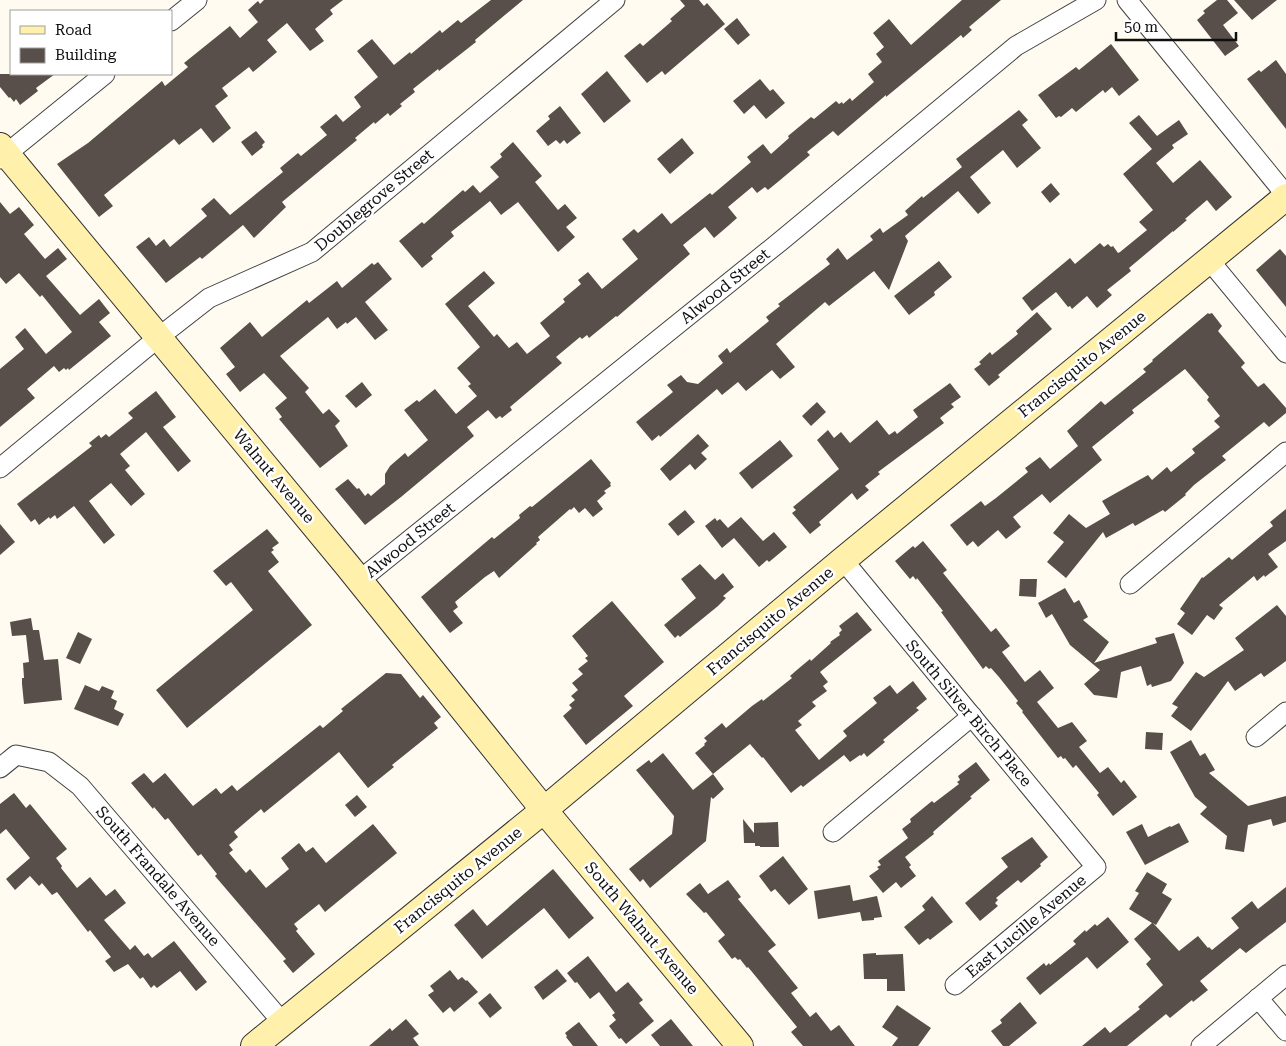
<svg xmlns="http://www.w3.org/2000/svg" width="1286" height="1046" font-family="'Roboto Serif',serif">
<rect width="100%" height="100%" fill="#fffbf0"/>
<g fill="#584f4a">
<polygon points="264,0 343,0 330,10 333,14 315,29 324,41 310,51 287,23 267,40 277,52 253,72 249,67 222,88 228,96 215,106 231,128 213,143 201,128 179,145 174,139 104,195 113,206 99,217 57,164 88,143 162,81 165,86 188,67 184,63 230,26 240,38 258,22 248,10 258,1 260,4"/>
<polygon points="491,0 523,0 475,40 476,42 439,71 438,69 413,89 415,92 400,104 402,106 390,116 388,113 375,124 374,122 355,138 357,140 282,202 286,207 254,238 243,225 202,259 200,257 166,283 136,247 149,237 156,246 164,239 170,247 207,216 201,209 214,198 230,215 283,172 280,168 298,153 301,156 327,135 320,127 336,114 343,122 361,107 354,97 378,77 357,51 372,39 394,65 410,52 411,54 440,30 442,33 458,20 461,23"/>
<polygon points="680,0 699,0 704,6 707,3 725,24 665,75 662,71 647,83 624,56 640,43 643,46 672,21 670,19 685,6"/>
<polygon points="962,0 1001,0 969,27 972,30 963,38 961,35 886,97 886,95 838,136 833,131 807,152 810,155 779,181 768,190 765,187 757,193 752,187 728,207 737,218 728,226 714,238 705,227 683,245 690,254 617,317 616,316 589,338 587,335 582,339 580,337 556,357 562,363 510,407 512,410 502,418 500,416 496,419 488,410 467,427 474,436 401,497 365,525 335,489 348,479 357,489 359,488 365,496 368,493 371,496 385,484 385,474 390,466 405,453 408,457 428,440 404,410 417,400 419,402 435,389 456,414 477,396 468,386 471,384 457,368 480,347 445,304 484,271 495,283 468,306 494,337 497,334 509,348 517,342 527,354 550,336 540,323 565,302 563,299 581,284 578,280 588,272 602,289 638,259 622,239 634,229 638,233 662,213 671,224 710,193 712,195 751,162 747,157 763,144 771,154 789,138 788,136 811,117 814,119 836,101 839,104 842,102 843,104 850,98 852,101 874,82 868,74 882,62 876,54 884,47 873,33 889,19 911,45"/>
<polygon points="1217,0 1227,0 1238,13 1223,25 1239,46 1225,56 1197,20 1205,13 1203,11"/>
<polygon points="1234,0 1277,0 1252,20"/>
<polygon points="737,18 750,35 738,45 724,29"/>
<polygon points="1111,44 1139,80 1119,96 1112,87 1105,93 1103,90 1076,112 1072,108 1061,117 1059,116 1056,118 1038,95 1076,67 1079,70"/>
<polygon points="1276,60 1286,74 1286,129 1247,79 1259,70 1261,72"/>
<polygon points="607,71 631,101 604,123 581,94"/>
<polygon points="0,74 55,74 36,88 38,91 20,105 16,99 14,102 10,97 9,98 0,87"/>
<polygon points="760,79 770,91 773,89 785,103 766,119 754,105 744,114 733,101"/>
<polygon points="560,106 581,133 567,144 564,140 560,144 556,140 548,146 536,131 550,119 548,116"/>
<polygon points="1019,110 1028,120 1022,125 1041,148 1017,168 1003,150 970,177 991,203 978,214 958,191 905,236 908,241 889,290 874,271 829,306 825,302 776,344 795,367 780,379 772,370 746,391 738,382 722,395 717,389 660,437 659,435 652,441 636,422 673,392 667,385 681,375 687,382 698,384 723,363 718,356 727,348 730,353 769,321 766,317 780,306 778,304 830,264 826,259 838,248 847,260 873,240 870,236 880,228 883,233 908,215 905,211 922,196 923,198 962,167 956,159"/>
<polygon points="1139,115 1157,136 1179,120 1188,134 1172,145 1174,148 1156,163 1173,183 1200,160 1232,197 1216,211 1207,200 1185,219 1187,220 1173,232 1173,231 1129,268 1131,271 1107,290 1112,295 1097,308 1087,296 1072,309 1070,306 1068,307 1056,292 1032,311 1022,298 1070,258 1075,264 1100,243 1104,247 1108,244 1111,247 1113,246 1118,253 1120,252 1147,230 1139,222 1153,210 1123,174 1152,149 1129,123"/>
<polygon points="256,131 265,142 262,145 263,147 252,156 241,142"/>
<polygon points="682,138 694,153 670,174 657,159"/>
<polygon points="513,142 542,176 535,182 558,210 565,204 577,218 566,227 575,237 558,252 518,202 501,215 490,201 451,232 454,236 431,256 433,259 422,268 399,241 422,222 424,224 463,190 465,192 473,185 480,193 499,177 490,167 502,157 500,154"/>
<polygon points="1051,183 1060,194 1050,203 1041,192"/>
<polygon points="0,202 10,214 19,207 34,225 24,234 45,259 58,248 67,259 46,276 80,315 99,299 110,313 99,322 111,336 69,370 68,368 66,370 64,368 59,372 54,366 27,389 35,398 0,427 0,369 24,349 15,337 25,328 46,354 72,332 42,295 40,297 19,273 6,284 0,277"/>
<polygon points="1280,249 1286,256 1286,307 1256,270"/>
<polygon points="939,261 952,277 934,292 935,295 909,315 894,296"/>
<polygon points="378,262 392,279 365,302 388,330 375,340 356,317 347,324 346,322 337,329 328,317 280,356 309,388 305,392 323,414 329,409 340,421 335,426 348,446 320,468 279,419 282,417 275,408 287,398 264,373 240,392 226,374 235,367 220,348 250,322 262,337 307,300 309,303 337,281 342,288 372,263 374,265"/>
<polygon points="1037,312 1052,329 998,375 1000,377 989,386 974,369 981,364 979,362 990,352 992,355 1018,334 1016,331"/>
<polygon points="1208,313 1209,314 1212,313 1222,326 1218,331 1245,363 1241,367 1258,387 1264,383 1286,408 1286,413 1269,427 1264,422 1222,456 1226,460 1194,485 1185,494 1186,495 1165,512 1163,510 1135,526 1133,523 1106,538 1103,532 1066,578 1047,562 1064,542 1053,533 1069,514 1086,528 1110,514 1102,501 1148,475 1152,480 1167,467 1171,472 1195,453 1192,449 1220,427 1214,421 1220,416 1207,400 1209,397 1185,369 1132,410 1134,413 1092,447 1102,460 1050,503 1042,494 1013,517 1021,527 1006,539 998,530 978,547 973,541 967,546 950,525 981,501 985,506 996,498 1028,472 1025,468 1040,457 1050,469 1078,446 1067,431 1101,401 1105,405 1146,372 1143,369 1153,361 1152,360"/>
<polygon points="362,382 372,395 356,408 345,396"/>
<polygon points="950,383 961,397 951,404 954,407 940,418 944,423 878,472 880,474 865,486 869,490 857,500 852,493 819,522 821,525 810,534 792,513 796,510 793,507 839,469 817,440 828,430 834,438 841,432 850,443 877,420 889,435 895,431 897,434 918,417 913,410"/>
<polygon points="156,391 176,417 163,427 191,461 178,472 146,432 120,454 130,466 125,470 145,494 131,506 111,483 89,501 115,535 104,544 74,506 57,519 55,515 50,519 49,517 39,525 35,519 31,522 17,504 92,446 89,443 99,435 101,438 106,434 109,437 133,418 128,413"/>
<polygon points="817,402 826,412 811,426 802,416"/>
<polygon points="698,434 709,446 701,453 707,459 695,470 690,464 670,481 660,469"/>
<polygon points="780,440 793,456 752,489 739,473"/>
<polygon points="591,459 611,483 610,484 611,486 604,491 606,493 597,501 603,509 593,517 585,508 579,513 574,507 571,510 570,509 538,537 540,540 536,543 537,544 499,578 494,571 485,577 455,602 458,607 453,611 463,623 450,633 421,597 492,537 494,539 520,518 519,515 530,506 532,507"/>
<polygon points="1286,509 1286,541 1268,554 1278,567 1265,577 1264,575 1257,581 1254,576 1219,605 1223,608 1214,620 1207,615 1192,635 1177,624 1185,613 1180,609 1202,577 1203,578 1229,557 1232,560 1273,526 1270,522"/>
<polygon points="685,510 695,522 678,536 668,524"/>
<polygon points="741,517 763,541 774,532 787,547 769,562 767,560 759,567 734,538 722,548 705,526 715,518 717,521 720,519 728,528"/>
<polygon points="0,524 15,542 0,555"/>
<polygon points="267,529 279,543 272,548 274,550 271,552 279,562 268,571 312,625 187,728 156,690 253,610 231,582 226,586 213,571"/>
<polygon points="923,541 947,570 943,573 991,632 996,628 1010,646 1002,652 1025,682 1040,670 1054,688 1037,702 1058,728 1072,722 1087,741 1079,747 1100,773 1108,767 1121,783 1124,780 1137,797 1113,816 1097,795 1099,793 1076,765 1073,768 1065,758 1063,759 1061,756 1058,758 1022,712 1023,711 1016,703 1018,701 999,677 991,668 989,669 986,666 983,669 941,612 943,611 928,592 917,578 916,580 913,576 910,579 895,561 913,546 915,548"/>
<polygon points="700,564 715,580 723,573 734,587 723,596 726,598 718,606 680,637 678,635 675,638 664,625 696,598 681,579"/>
<polygon points="1020,579 1037,579 1036,597 1019,596"/>
<polygon points="1065,588 1074,603 1079,600 1088,617 1083,620 1109,642 1094,663 1157,643 1155,638 1174,633 1184,663 1171,681 1152,687 1151,684 1147,686 1141,666 1121,672 1117,698 1094,695 1084,684 1100,670 1070,645 1052,614 1046,618 1038,603"/>
<polygon points="612,601 664,662 624,696 633,706 586,745 563,716 572,708 569,705 575,700 571,696 578,690 572,683 583,674 578,669 588,661 585,658 588,656 572,636"/>
<polygon points="1277,605 1286,616 1286,661 1264,677 1261,673 1235,691 1228,681 1191,731 1171,716 1178,707 1172,704 1196,672 1204,677 1244,650 1235,638"/>
<polygon points="857,612 872,630 820,672 828,682 823,686 827,691 812,702 816,706 798,721 802,725 795,730 819,760 847,736 843,731 877,703 873,698 890,685 897,694 913,681 927,699 916,708 919,710 883,740 885,742 867,757 864,753 861,756 860,755 850,762 844,755 803,787 801,785 791,793 763,757 762,758 750,744 713,774 724,789 713,799 711,797 706,841 650,888 643,879 640,882 629,869 672,834 674,816 636,770 649,760 651,763 663,753 693,790 713,774 695,753 705,745 704,744 707,741 704,738 722,723 726,728 752,706 762,699 763,701 792,678 790,676 798,669 810,659 811,661 831,643 830,642 840,635 839,633 842,630 839,626"/>
<polygon points="31,618 33,630 39,630 44,660 58,659 62,700 24,704 22,684 22,678 24,678 23,663 29,662 26,635 12,636 10,622"/>
<polygon points="78,632 92,639 80,664 66,658"/>
<polygon points="386,673 401,674 420,698 423,695 441,717 434,723 438,728 392,765 394,767 368,788 339,752 264,813 261,809 234,832 238,837 229,845 233,850 229,853 246,873 250,869 266,888 289,869 281,858 299,843 306,852 313,847 326,863 373,824 397,853 325,912 319,904 294,924 298,929 296,931 315,954 293,973 283,961 286,959 215,876 217,874 201,854 198,856 168,818 165,820 154,807 153,809 131,783 144,773 153,783 165,773 193,806 216,788 221,794 232,785 237,791 320,725 323,728 343,711 341,709"/>
<polygon points="85,685 99,691 102,686 114,691 111,698 117,701 114,709 124,714 118,726 74,709"/>
<polygon points="1146,732 1163,733 1162,750 1145,749"/>
<polygon points="1191,740 1200,756 1205,753 1215,770 1209,773 1248,806 1286,796 1286,822 1273,826 1271,819 1248,825 1244,852 1225,849 1227,836 1200,814 1207,807 1195,797 1170,752"/>
<polygon points="976,762 990,780 972,795 970,797 972,798 933,832 934,834 905,857 911,865 909,867 916,876 901,888 896,882 883,893 869,876 879,869 877,867 881,865 878,861 908,838 902,829 911,822 910,819 932,801 934,803 959,784 957,782 960,780 958,776"/>
<polygon points="14,793 26,808 30,804 67,849 56,858 62,866 61,868 77,888 90,877 106,896 115,889 126,903 104,920 130,950 135,945 144,956 148,953 152,958 174,941 207,982 196,991 180,971 157,988 154,985 151,988 143,977 140,979 128,964 114,972 105,961 111,957 90,930 88,932 57,892 52,895 42,883 39,886 30,876 15,890 6,879 30,858 6,829 0,834 0,804"/>
<polygon points="357,795 367,807 355,817 345,805"/>
<polygon points="743,819 754,833 754,823 778,822 779,847 760,847 760,846 755,846 755,843 744,843"/>
<polygon points="1179,823 1189,842 1145,865 1126,832 1142,824 1148,837 1170,826 1171,827"/>
<polygon points="1032,837 1048,857 1040,864 1041,866 1021,883 1018,880 996,898 998,900 995,903 998,906 980,921 965,903 1008,867 1001,858"/>
<polygon points="783,856 808,889 789,905 775,889 771,892 759,876"/>
<polygon points="553,869 594,918 569,939 544,908 482,959 454,925 473,909 487,926"/>
<polygon points="1147,872 1167,884 1162,893 1172,899 1156,925 1153,923 1179,951 1198,936 1208,948 1209,947 1212,950 1239,928 1231,918 1252,901 1258,909 1286,887 1286,922 1246,953 1240,948 1200,981 1208,990 1193,1002 1192,1000 1170,1018 1166,1014 1127,1046 1082,1046 1105,1027 1110,1033 1140,1009 1138,1007 1163,985 1146,964 1151,959 1134,939 1152,923 1129,909 1139,893 1135,891"/>
<polygon points="728,880 741,897 738,899 776,945 768,951 798,988 791,993 810,1017 816,1012 831,1031 839,1025 855,1046 803,1046 791,1032 797,1027 748,967 747,968 740,959 738,960 735,957 732,959 718,941 725,935 706,912 704,913 686,894 700,883 708,894"/>
<polygon points="850,885 853,901 877,896 882,917 874,918 874,920 862,921 860,912 818,919 814,891"/>
<polygon points="932,896 953,922 930,940 928,938 919,945 904,927 925,910 922,906"/>
<polygon points="1108,917 1129,942 1097,969 1087,957 1040,995 1026,978 1044,963 1046,966 1049,963 1050,965 1076,944 1073,941 1085,930 1086,932 1095,924 1097,926"/>
<polygon points="876,953 876,955 903,954 905,991 887,991 887,979 864,979 863,954"/>
<polygon points="588,956 616,992 628,982 643,1000 639,1003 654,1021 626,1044 621,1038 619,1039 609,1026 616,1020 612,1015 615,1013 599,992 590,999 577,982 575,983 567,973"/>
<polygon points="557,969 567,981 543,1000 534,987"/>
<polygon points="450,970 458,980 462,977 466,981 467,980 478,992 454,1012 450,1007 443,1013 428,995 434,991 430,986"/>
<polygon points="490,993 502,1008 490,1018 478,1003"/>
<polygon points="1020,1002 1037,1023 1009,1046 1003,1046 991,1031 1002,1023 1000,1020"/>
<polygon points="897,1005 931,1028 918,1046 892,1046 898,1038 882,1027"/>
<polygon points="406,1019 419,1034 413,1038 419,1046 369,1046 390,1028 392,1031"/>
<polygon points="671,1019 693,1046 660,1046 651,1035"/>
<polygon points="579,1022 598,1046 573,1046 566,1037 567,1036 565,1033"/>
</g>
<g fill="none" stroke-linecap="round" stroke-linejoin="round">
<g stroke="#424242" stroke-width="21">
<g id="street">
<polyline points="1127,0 1286,195"/>
<polyline points="171,21 197,0"/>
<polyline points="0,159 105,74"/>
<polyline points="1209,260 1286,353"/>
<polyline points="0,468 159,337 209,298 312,252 615,0"/>
<polyline points="843,560 1096,867 955,985"/>
<polyline points="360,580 782,240 1016,46 1096,0"/>
<polyline points="1130,584 1286,452"/>
<polyline points="1256,737 1286,712"/>
<polyline points="0,768 16,755 49,762 80,786 283,1023"/>
<polyline points="833,832 972,716"/>
<polyline points="1258,998 1286,1031"/>
<polyline points="1201,1046 1286,975"/>
</g>
</g>
<g stroke="#313131" stroke-width="28">
<g id="secondary">
<polyline points="0,146 347,565 544,810 740,1046"/>
<polyline points="254,1046 544,810 843,560 1286,197"/>
</g>
</g>
<use href="#street" stroke="#fff" stroke-width="19"/>
<use href="#secondary" stroke="#fff1ab" stroke-width="26"/>
</g>
<g text-anchor="middle" dominant-baseline="central" stroke-width="5" stroke-linejoin="round" paint-order="stroke">
<g font-size="16" fill="#0f0f0f" stroke="#fff">
<text transform="translate(374 200) rotate(-40)">Doublegrove Street</text>
<text transform="translate(725 286) rotate(-39)">Alwood Street</text>
<text transform="translate(1082 364) rotate(-39)">Francisquito Avenue</text>
<text transform="translate(274 476) rotate(50)">Walnut Avenue</text>
<text transform="translate(410 540) rotate(-39)">Alwood Street</text>
<text transform="translate(770 621) rotate(-40)">Francisquito Avenue</text>
<text transform="translate(969 713) rotate(50)">South Silver Birch Place</text>
<text transform="translate(158 876) rotate(49)">South Frandale Avenue</text>
<text transform="translate(458 880) rotate(-39)">Francisquito Avenue</text>
<text transform="translate(1026 926) rotate(-40)">East Lucille Avenue</text>
<text transform="translate(642 928) rotate(50)">South Walnut Avenue</text>
</g>
</g>
<rect x="10" y="10" width="162" height="65" fill="#ffffff" stroke="#9f9f9f"/>
<rect x="20" y="26" width="25" height="8" fill="#fff1ab" stroke="#9f9f9f"/>
<text x="55" y="35" font-size="15" fill="#0f0f0f">Road</text>
<rect x="20" y="48" width="25" height="15" fill="#584f4a" stroke="#9f9f9f"/>
<text x="55" y="60" font-size="15" fill="#0f0f0f">Building</text>
<path d="M1116 32v8h120v-8" fill="none" stroke="#0f0f0f" stroke-width="2.5"/>
<text x="1124" y="32" font-size="15" fill="#0f0f0f" stroke="#ffffff" stroke-width="4" paint-order="stroke">50 m</text>
</svg>
